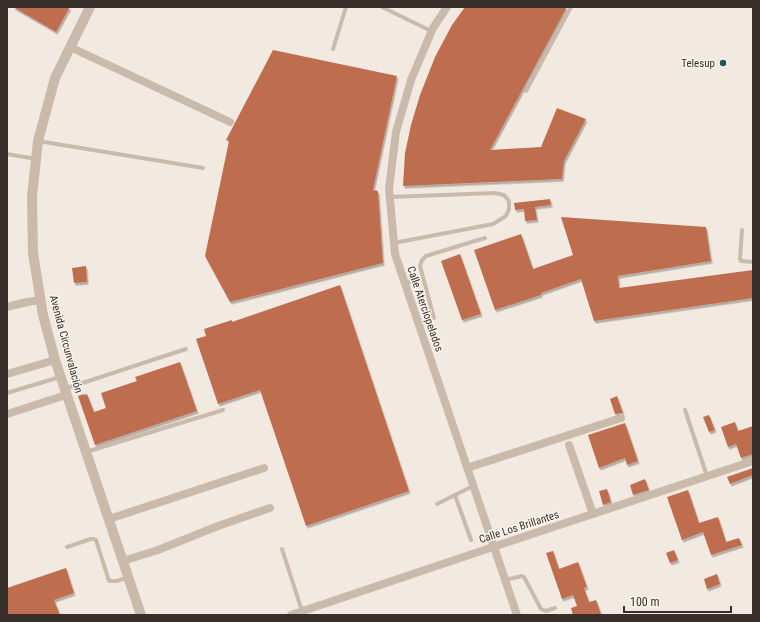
<svg xmlns="http://www.w3.org/2000/svg" width="760" height="622" font-family="'Roboto Condensed',sans-serif">
<defs>
<filter id="shadow"><feDropShadow dx="1.5" dy="2.5" stdDeviation="0" flood-color="#0004"/></filter>
</defs>
<rect width="100%" height="100%" fill="#f2eae0"/>
<g fill="#bf6d50" filter="url(#shadow)">
<polygon points="13,7 70,7 56,32"/>
<polygon points="465,7 567,7 490,150 541,147 557,108 586,119 564,161 562,179 403,186 405,153 411,125 420,95 435,57 452,25"/>
<polygon points="273,50 397,76 373,190 378,191 383,263 230,302 205,256 229,141 226,140"/>
<polygon points="550,199 551,205 535,207 537,220 525,221 524,209 515,210 514,203"/>
<polygon points="561,217 706,227 711,261 618,276 619,288 753,270 753,298 594,321 581,279 541,293 541,295 495,310 474,250 521,234 533,269 573,255"/>
<polygon points="460,254 481,314 462,320 441,261"/>
<polygon points="86,266 87,282 74,283 72,268"/>
<polygon points="340,285 409,491 306,526 260,390 218,404 196,339 206,336 204,329 232,320 232,322"/>
<polygon points="180,362 197,411 95,445 78,396 84,394 84,395 87,394 94,412 106,408 101,393 137,381 135,377"/>
<polygon points="617,396 623,413 615,414 610,399"/>
<polygon points="709,415 715,430 709,432 703,417"/>
<polygon points="735,422 738,431 753,426 753,454 741,458 736,444 728,447 721,427"/>
<polygon points="625,423 638,461 627,465 625,458 599,468 588,435"/>
<polygon points="753,468 753,475 730,484 727,477"/>
<polygon points="645,479 649,490 633,495 630,485"/>
<polygon points="607,489 611,502 603,505 599,491"/>
<polygon points="688,490 699,523 718,517 726,542 739,538 742,545 711,555 703,532 682,540 667,497"/>
<polygon points="674,550 678,560 670,563 666,553"/>
<polygon points="553,551 559,569 578,562 587,587 584,588 589,602 596,600 601,614 597,615 573,615 571,608 577,606 573,595 562,599 546,553"/>
<polygon points="66,568 74,593 54,600 60,615 7,615 7,588"/>
<polygon points="717,574 720,584 707,589 704,579"/>
</g>
<g fill="none" stroke-linecap="round" stroke-linejoin="round">
<g stroke="#cabaac" stroke-width="4">
<polyline points="382,7 431,31"/>
<polyline points="333,49 346,7"/>
<polyline points="526,91 571,7"/>
<polyline points="38,141 203,168"/>
<polyline points="7,154 36,159"/>
<polyline points="390,197 495,193 504,195 509,201 509,209 506,216 493,224 394,243"/>
<polyline points="742,230 740,259 741,261 753,262"/>
<polyline points="405,283 423,279"/>
<polyline points="434,318 420,266 422,260 426,256 485,238"/>
<polyline points="64,389 186,349"/>
<polyline points="7,393 60,377"/>
<polyline points="685,410 707,476"/>
<polyline points="86,452 223,410"/>
<polyline points="455,495 471,540"/>
<polyline points="437,504 473,486"/>
<polyline points="67,547 91,539 94,539 96,540 109,581 117,581 128,577"/>
<polyline points="282,549 302,611"/>
<polyline points="505,580 522,576 524,577 541,609 546,611 555,608"/>
</g>
<g stroke="#cabaac" stroke-width="8">
<polyline points="447,7 433,28 411,80 396,132 389,189 395,254 517,615"/>
<polyline points="70,47 230,122"/>
<polyline points="7,307 27,302 41,300"/>
<polyline points="7,374 55,360"/>
<polyline points="7,414 66,395"/>
<polyline points="569,445 593,514"/>
<polyline points="467,468 621,418"/>
<polyline points="109,519 264,468"/>
<polyline points="123,561 158,550 218,526 270,508"/>
<polyline points="291,615 493,547 753,461"/>
</g>
<polyline stroke="#cabaac" stroke-width="10" points="90,7 55,78 38,141 32,196 33,253 43,315 55,360 141,615"/>
</g>
<circle fill="#225358" stroke="#f9f4ec" stroke-width="1.5" cx="723" cy="63" r="4"/>
<g text-anchor="middle" dominant-baseline="central" stroke-width="3" stroke-linejoin="round" paint-order="stroke">
<g font-size="11" fill="#382f2b" stroke="#f9f4ec" text-anchor="end">
<text x="715" y="63">Telesup</text>
</g>
<g font-size="11" fill="#382f2b" stroke="#f9f4ec">
<text transform="translate(425 309) rotate(71)">Calle Aterciopelados</text>
<text transform="translate(66 344) rotate(75)">Avenida Circunvalación</text>
<text transform="translate(519 527) rotate(-18)">Calle Los Brillantes</text>
</g>
</g>
<rect width="760" height="622" fill="none" stroke="#382f2b" stroke-width="16"/>
<path d="M624 606v6h107v-6" fill="none" stroke="#382f2b" stroke-width="2"/>
<text x="630" y="606" font-size="12" fill="#382f2b" stroke="#f9f4ec" stroke-width="3" paint-order="stroke">100 m</text>
</svg>
